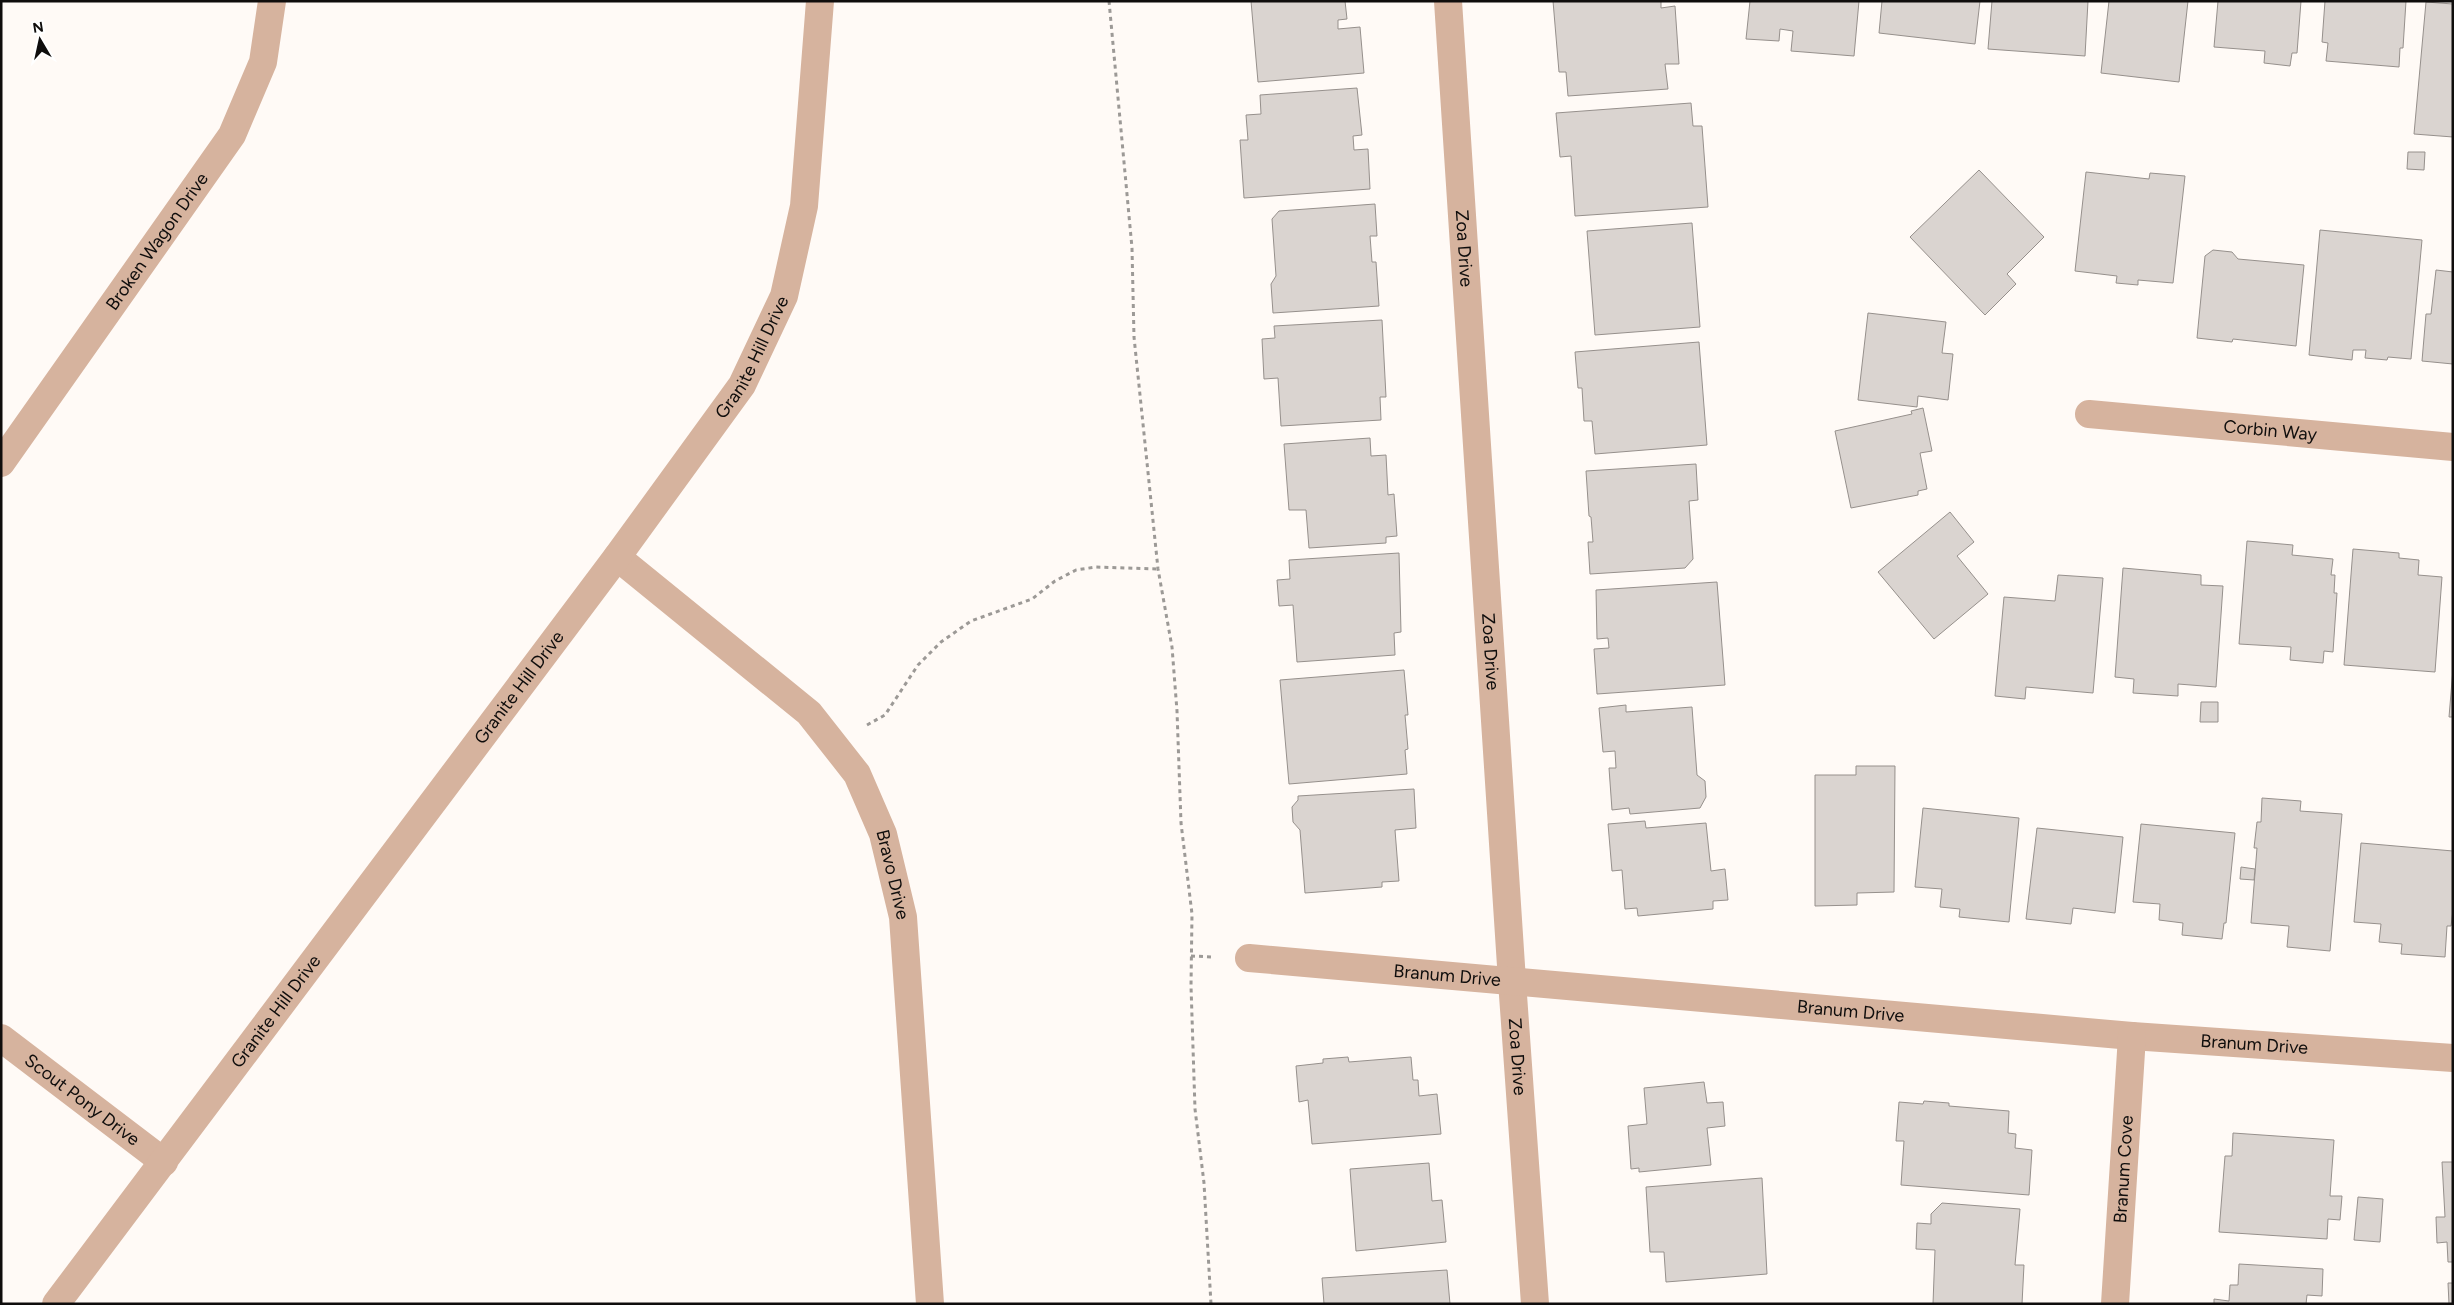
<svg xmlns="http://www.w3.org/2000/svg" width="2454" height="1305" font-family="Figtree,sans-serif">
<rect width="100%" height="100%" fill="#fffaf6"/>
<g fill="#dad4d0" stroke="#96908c">
<polygon points="1251,1 1345,1 1347,19 1338,20 1338,29 1360,27 1364,73 1258,82"/>
<polygon points="1553,1 1661,1 1661,8 1675,6 1679,64 1665,64 1668,89 1568,96 1566,72 1559,72"/>
<polygon points="1750,1 1859,1 1854,56 1791,51 1793,31 1780,29 1779,41 1746,39"/>
<polygon points="1882,1 1980,1 1975,44 1879,33"/>
<polygon points="1992,1 2088,1 2085,56 1988,49"/>
<polygon points="2109,1 2188,1 2179,82 2101,73"/>
<polygon points="2218,1 2301,1 2297,53 2292,53 2290,66 2264,63 2265,51 2214,47"/>
<polygon points="2325,1 2406,1 2403,48 2400,48 2399,67 2326,61 2328,43 2322,42"/>
<polygon points="2426,2 2453,4 2453,137 2414,134"/>
<polygon points="1357,88 1362,135 1353,136 1354,150 1368,149 1370,189 1244,198 1240,140 1248,140 1246,115 1261,114 1260,95"/>
<polygon points="1691,103 1693,126 1702,126 1708,207 1575,216 1571,156 1560,157 1556,113"/>
<polygon points="2408,152 2425,152 2424,170 2407,169"/>
<polygon points="1979,170 2044,237 2007,274 2016,284 1985,315 1910,237"/>
<polygon points="2086,172 2149,179 2150,173 2185,176 2173,283 2138,280 2138,285 2116,283 2117,276 2075,271"/>
<polygon points="1375,204 1377,236 1370,236 1372,262 1376,262 1379,306 1273,313 1271,284 1276,276 1272,219 1279,211"/>
<polygon points="1692,223 1700,327 1595,335 1587,231"/>
<polygon points="2320,230 2422,240 2411,359 2388,357 2387,360 2365,358 2366,350 2353,350 2352,360 2309,355"/>
<polygon points="2213,250 2232,252 2238,259 2304,265 2296,346 2233,339 2232,342 2197,338 2205,256"/>
<polygon points="2436,270 2453,272 2453,364 2422,361 2426,314 2431,314"/>
<polygon points="1868,313 1946,322 1942,353 1953,354 1948,400 1918,396 1917,407 1858,400"/>
<polygon points="1382,320 1386,397 1380,397 1381,420 1281,426 1278,378 1264,379 1262,339 1275,338 1274,326"/>
<polygon points="1699,342 1707,445 1595,454 1592,421 1584,421 1582,388 1578,388 1575,352"/>
<polygon points="1923,408 1932,451 1920,453 1927,489 1918,491 1918,495 1851,508 1835,431 1912,414 1911,411"/>
<polygon points="1370,438 1371,456 1386,455 1388,495 1394,494 1397,536 1386,537 1386,543 1309,548 1306,510 1289,510 1284,444"/>
<polygon points="1696,464 1698,500 1689,501 1693,559 1685,568 1590,574 1588,542 1593,542 1591,517 1589,516 1586,471"/>
<polygon points="1950,512 1974,542 1957,556 1988,594 1934,639 1878,572"/>
<polygon points="2247,541 2293,545 2292,555 2333,559 2331,575 2335,575 2334,593 2337,593 2333,652 2324,651 2323,663 2290,660 2291,647 2239,644"/>
<polygon points="2353,549 2399,553 2399,558 2419,560 2418,575 2442,577 2435,672 2344,665"/>
<polygon points="1399,553 1401,632 1394,633 1395,655 1297,662 1293,605 1279,606 1277,580 1290,579 1289,560"/>
<polygon points="2123,568 2201,575 2201,585 2223,586 2216,687 2178,684 2178,696 2133,693 2134,679 2115,677"/>
<polygon points="2058,575 2103,578 2093,693 2026,687 2025,699 1995,696 2004,597 2055,601"/>
<polygon points="1717,582 1725,685 1597,694 1594,649 1609,648 1608,638 1597,639 1596,590"/>
<polygon points="2453,669 2453,717 2449,717"/>
<polygon points="1404,670 1408,715 1405,715 1408,749 1405,750 1407,774 1289,784 1280,680"/>
<polygon points="2201,702 2218,702 2218,722 2200,722"/>
<polygon points="1626,705 1626,712 1692,707 1697,775 1705,781 1706,797 1700,808 1630,814 1629,808 1612,810 1609,768 1616,768 1615,751 1603,752 1599,708"/>
<polygon points="1856,766 1895,766 1894,892 1857,893 1857,905 1815,906 1815,775 1856,775"/>
<polygon points="1414,789 1416,828 1395,830 1399,881 1382,882 1382,887 1305,893 1300,830 1293,822 1292,807 1298,800 1298,796"/>
<polygon points="2262,798 2301,801 2300,811 2342,814 2330,951 2287,947 2289,926 2251,923 2257,848 2254,848 2257,822 2261,822"/>
<polygon points="1923,808 2019,818 2009,922 1959,917 1960,909 1940,907 1942,889 1915,887"/>
<polygon points="1645,821 1646,828 1706,823 1711,871 1725,869 1728,900 1713,901 1713,909 1638,916 1637,908 1625,909 1622,870 1612,871 1608,824"/>
<polygon points="2141,824 2235,833 2226,923 2224,923 2222,939 2182,935 2183,923 2159,920 2160,904 2133,902"/>
<polygon points="2037,828 2123,837 2115,913 2073,908 2071,924 2026,919"/>
<polygon points="2361,843 2453,851 2453,910 2451,926 2447,926 2445,957 2401,954 2402,944 2379,942 2381,924 2354,922"/>
<polygon points="2241,867 2255,869 2254,880 2240,879"/>
<polygon points="1348,1057 1349,1062 1411,1057 1413,1080 1418,1080 1419,1096 1437,1094 1441,1134 1312,1144 1308,1100 1299,1102 1296,1066 1323,1063 1323,1059"/>
<polygon points="1704,1082 1707,1103 1723,1102 1725,1126 1707,1128 1711,1165 1639,1172 1639,1168 1631,1169 1628,1126 1647,1124 1644,1088"/>
<polygon points="1924,1101 1949,1103 1949,1106 2009,1111 2008,1133 2016,1134 2015,1148 2032,1150 2029,1195 1901,1185 1904,1141 1896,1141 1899,1102 1923,1104"/>
<polygon points="2233,1133 2334,1140 2330,1196 2342,1196 2340,1220 2328,1219 2327,1239 2219,1232 2225,1156 2232,1156"/>
<polygon points="2442,1162 2453,1162 2453,1262 2448,1262 2447,1242 2437,1243 2436,1217 2445,1217"/>
<polygon points="1429,1163 1432,1201 1442,1200 1446,1242 1356,1251 1350,1169"/>
<polygon points="1762,1178 1767,1274 1666,1282 1664,1252 1650,1252 1646,1187"/>
<polygon points="2358,1197 2383,1199 2380,1242 2354,1240"/>
<polygon points="1942,1203 2020,1209 2015,1265 2024,1265 2022,1304 1933,1304 1935,1250 1916,1249 1917,1223 1931,1224 1931,1214"/>
<polygon points="2239,1264 2323,1269 2322,1296 2307,1295 2306,1304 2214,1304 2214,1299 2229,1301 2230,1285 2238,1285"/>
<polygon points="1447,1270 1450,1304 1324,1304 1322,1278"/>
<polygon points="2448,1283 2453,1283 2453,1304 2449,1304"/>
</g>
<g fill="none" stroke-linecap="round" stroke-linejoin="round">
<g stroke="#9c9996" stroke-width="3" stroke-dasharray="4 4" stroke-linecap="butt">
<polyline points="1109,1 1132,248 1134,337 1158,569 1172,647 1177,711 1181,823 1192,914 1191,986 1195,1109 1204,1183 1211,1304"/>
<polyline points="867,725 885,715 918,665 941,642 971,621 1032,599 1055,581 1076,570 1096,567 1158,569"/>
<polyline points="1191,956 1213,957"/>
</g>
<g stroke="#d6b39e" stroke-width="28">
<path id="s1" d="M1448,1L1512,981L1535,1304"/>
<path id="s2" d="M2089,414L2453,447"/>
<path id="s3" d="M1,463L232,135L263,62L272,1"/>
<path id="s4" d="M617,557L809,713L857,774L883,834L903,917L930,1304"/>
<path id="s5" d="M1249,958L2132,1036L2453,1058"/>
<path id="s6" d="M1,1038L164,1162"/>
<path id="s7" d="M56,1304L617,557L742,385L784,296L804,206L820,1"/>
<path id="s8" d="M2115,1304L2132,1036"/>
</g>
</g>
<g text-anchor="middle" dominant-baseline="central" stroke-width="4.5" stroke-linejoin="round" paint-order="stroke">
<g font-size="18" fill="#0f0d0c" stroke="#fff">
<text stroke="none"><textPath href="#s3" startOffset="271">Broken Wagon Drive</textPath></text>
<text stroke="none"><textPath href="#s1" startOffset="248">Zoa Drive</textPath></text>
<text stroke="none"><textPath href="#s7" startOffset="1176">Granite Hill Drive</textPath></text>
<text stroke="none"><textPath href="#s2" startOffset="182">Corbin Way</textPath></text>
<text stroke="none"><textPath href="#s1" startOffset="652">Zoa Drive</textPath></text>
<text stroke="none"><textPath href="#s7" startOffset="771">Granite Hill Drive</textPath></text>
<text stroke="none"><textPath href="#s4" startOffset="432">Bravo Drive</textPath></text>
<text stroke="none"><textPath href="#s5" startOffset="199">Branum Drive</textPath></text>
<text stroke="none"><textPath href="#s7" startOffset="366">Granite Hill Drive</textPath></text>
<text stroke="none"><textPath href="#s5" startOffset="604">Branum Drive</textPath></text>
<text stroke="none"><textPath href="#s5" startOffset="1009">Branum Drive</textPath></text>
<text stroke="none"><textPath href="#s1" startOffset="1058">Zoa Drive</textPath></text>
<text stroke="none"><textPath href="#s6" startOffset="102">Scout Pony Drive</textPath></text>
<text stroke="none"><textPath href="#s8" startOffset="135">Branum Cove</textPath></text>
</g>
</g>
<rect width="2454" height="1305" fill="none" stroke="#0f0d0c" stroke-width="5"/>
<g transform="translate(40 40) rotate(351)" stroke="#ffffff" stroke-width="4" paint-order="stroke">
<path d="M0-4L9 19L0 12L-9 19Z" fill="#0f0d0c"/>
<text y="-8" font-size="14" font-weight="bold" text-anchor="middle" fill="#0f0d0c">N</text>
</g>
</svg>
